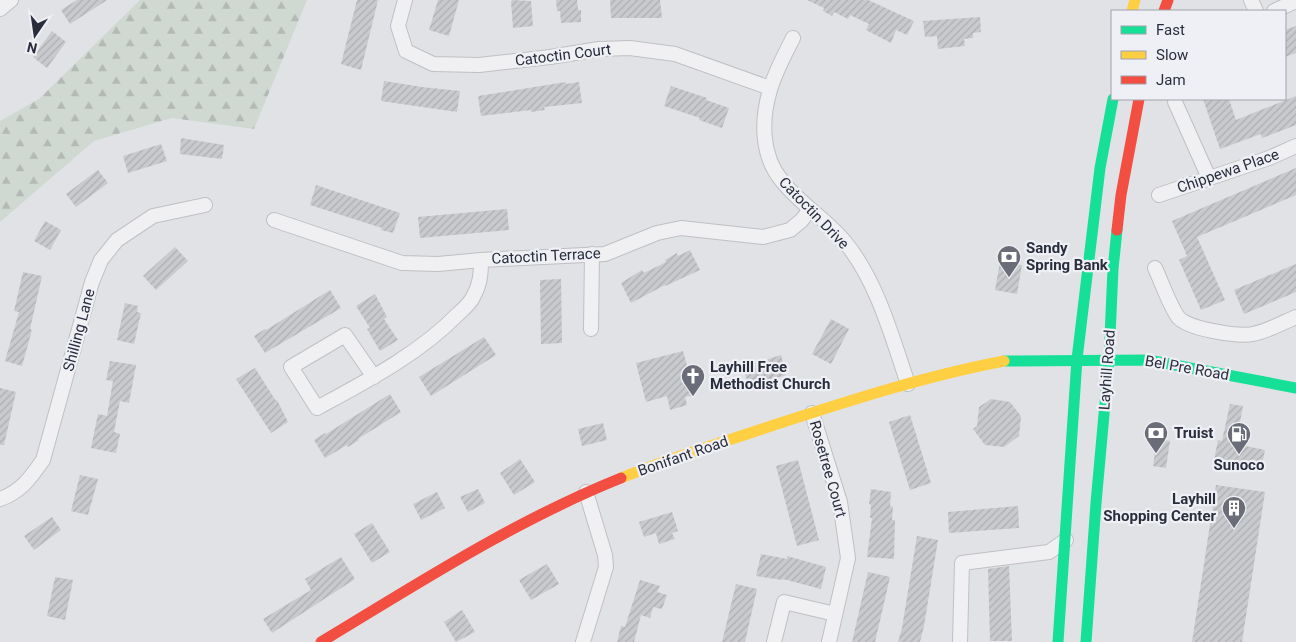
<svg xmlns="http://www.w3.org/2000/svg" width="1296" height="642" font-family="Roboto,sans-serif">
<defs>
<pattern id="forest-firs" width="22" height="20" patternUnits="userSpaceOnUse" patternTransform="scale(1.25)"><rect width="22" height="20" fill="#d0d8d2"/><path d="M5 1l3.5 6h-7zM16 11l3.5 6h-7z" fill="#b3bab5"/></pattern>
<pattern id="building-hatch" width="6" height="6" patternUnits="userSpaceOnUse" patternTransform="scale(1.25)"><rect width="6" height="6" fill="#c9cacd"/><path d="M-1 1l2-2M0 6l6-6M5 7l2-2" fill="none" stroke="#adaeb1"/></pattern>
</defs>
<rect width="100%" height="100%" fill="#e1e2e5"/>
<polygon fill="url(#forest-firs)" points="140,0 307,0 254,129 172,118 94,141 0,222 0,121 39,99"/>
<g fill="url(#building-hatch)">
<polygon points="77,0 107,0 70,24 61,10"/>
<polygon points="357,0 378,0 361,70 341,64"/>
<polygon points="438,0 459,0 449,36 429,30"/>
<polygon points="512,0 531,1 533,26 513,28 511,2"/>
<polygon points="556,0 577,0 578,10 581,10 581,22 561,23 560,11 557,11"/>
<polygon points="610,0 660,0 662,18 611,18"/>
<polygon points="807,0 868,0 914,21 907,35 896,30 891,43 866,30 869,24 850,15 848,19 834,12 832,16 823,11 824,8"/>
<polygon points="980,17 981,32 973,33 973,38 964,39 965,46 938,49 937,36 925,37 923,21"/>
<polygon points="1296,26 1296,53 1285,57 1285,30"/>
<polygon points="52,31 66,42 47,68 33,57"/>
<polygon points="384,81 422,87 460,91 457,112 381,101"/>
<polygon points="566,82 566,84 579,82 582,103 544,107 545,110 531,112 531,110 481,116 478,96"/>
<polygon points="671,86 707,98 706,100 729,108 722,128 699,120 700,118 664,106"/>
<polygon points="1296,96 1296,125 1262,138 1261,134 1220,149 1203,99 1229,99 1236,120"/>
<polygon points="181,138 224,145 222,159 180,154"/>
<polygon points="161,144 167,161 128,173 123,156"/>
<polygon points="1296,168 1296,195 1197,237 1225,300 1201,310 1179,260 1187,256 1172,221"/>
<polygon points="98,170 108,183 76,207 66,194"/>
<polygon points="316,185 400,213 393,233 381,230 382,228 310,205"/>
<polygon points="507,209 509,230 420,238 418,217"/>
<polygon points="45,221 61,230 50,250 34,241"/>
<polygon points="175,247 188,261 156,290 143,276"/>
<polygon points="690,250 700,270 665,286 665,285 631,303 621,283 642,270 644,273 666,262 665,260 677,253 678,256"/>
<polygon points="1000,262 1022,265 1017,294 995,290"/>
<polygon points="1296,264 1296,292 1244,314 1234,290"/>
<polygon points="23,272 42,276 30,329 32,330 22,366 5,361 19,312 14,311"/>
<polygon points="561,279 562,343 541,344 540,280"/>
<polygon points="330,290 341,308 265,353 254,336 265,329 266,330"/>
<polygon points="375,294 387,317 384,319 398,340 380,351 367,329 370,328 356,306"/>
<polygon points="125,303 138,306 137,312 141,313 134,344 117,340"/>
<polygon points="831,319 849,329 831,364 812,354"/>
<polygon points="484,337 496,355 431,396 419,377"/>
<polygon points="683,351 695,395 685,397 687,405 670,410 667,396 646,402 636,363"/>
<polygon points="781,355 786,375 749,387 743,367"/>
<polygon points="110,361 136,365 129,403 120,401 114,432 120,434 116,453 91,448 98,414 107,416 113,381 106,380"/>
<polygon points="255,368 276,401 277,400 288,422 271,433 236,379"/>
<polygon points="0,388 16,392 4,445 0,445"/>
<polygon points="390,394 401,412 358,439 359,440 348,447 347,445 325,458 314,440 325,433 326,434"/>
<polygon points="991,399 1010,402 1021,416 1019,436 1004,447 985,445 973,429 977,426 979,407"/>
<polygon points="1230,404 1243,406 1236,444 1265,450 1261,469 1214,460 1218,440 1222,441"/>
<polygon points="910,415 931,483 910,490 889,422"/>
<polygon points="603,423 607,440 582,446 578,429"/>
<polygon points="1157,439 1170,441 1166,468 1153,466"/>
<polygon points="520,459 535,482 514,495 500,473"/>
<polygon points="798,460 819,540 797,546 776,466"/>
<polygon points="80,475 98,479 88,515 71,511"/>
<polygon points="1216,485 1265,492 1242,642 1192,642"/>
<polygon points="478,489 485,503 468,512 460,497"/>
<polygon points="871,489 891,492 890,506 893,507 892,520 895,520 894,559 867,557 872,518 870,518 871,505 869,504"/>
<polygon points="437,492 445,508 421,520 413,504"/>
<polygon points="1018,506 1019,528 949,533 948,512"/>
<polygon points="672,512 678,531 672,533 675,539 659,544 656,533 644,537 639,522"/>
<polygon points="52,517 61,530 34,550 24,536"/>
<polygon points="372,523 390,552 372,563 354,534"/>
<polygon points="917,536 938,540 924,626 920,642 898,642 902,628"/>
<polygon points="761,554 787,559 787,556 826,567 821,589 783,579 782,580 756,576"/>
<polygon points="341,557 355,579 272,633 263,619 311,590 305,579"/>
<polygon points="547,564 559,584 531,600 519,580"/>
<polygon points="1009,566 1012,641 990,641 988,569"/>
<polygon points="868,572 890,577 875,642 852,642"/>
<polygon points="55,577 73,580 65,620 47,616"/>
<polygon points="640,580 660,586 657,592 667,595 662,609 653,607 650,618 641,615 634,642 617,642 621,626 625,627"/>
<polygon points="736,584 757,589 745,642 722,642"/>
<polygon points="462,610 475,632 456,642 444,622"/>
</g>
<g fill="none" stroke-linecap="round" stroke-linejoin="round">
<g stroke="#bfc0c3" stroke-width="16">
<g id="street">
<polyline points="405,0 398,26 406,51 433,64 479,65 550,57 599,49 630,48 675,54 770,88"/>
<polyline points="1251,0 1256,11"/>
<polyline points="0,9 11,0"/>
<polyline points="1274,11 1296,1"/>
<path d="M793,38C785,54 775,72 770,90C761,120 761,156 782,181C800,204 826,219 845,242C877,281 892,337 908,384"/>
<polyline points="1175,102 1209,178"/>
<polyline points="1159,195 1269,158 1296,146"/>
<polyline points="274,220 402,263 438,264 481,260 605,254 657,233 681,228 763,237 790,230 802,220 810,209"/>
<path d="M1155,268C1162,283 1169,304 1178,317C1187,329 1239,337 1253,334C1268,331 1282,323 1296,317"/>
<polyline points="591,329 592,254"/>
<path d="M374,377L345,335L291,367L317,408C365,382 419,354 458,314C463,309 470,304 473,297C480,285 481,274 481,260"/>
<polyline points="812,413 840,502 848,558 829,642"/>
<path d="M0,499C21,492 31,477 43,460L92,282L101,260L117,240L153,216L205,205"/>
<polyline points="583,642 606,567 605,555 586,492"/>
<polyline points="774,642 784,602 835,614"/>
<polyline points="960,642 962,563 1049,552 1066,540"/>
</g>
</g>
<use href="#street" stroke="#f0f0f3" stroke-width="14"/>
<g stroke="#16e098" stroke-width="11">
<polyline points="1004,361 1148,360 1296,388"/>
<polyline points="1058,642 1077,359 1100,168 1113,99"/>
<polyline points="1086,642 1096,503 1109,359 1113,269 1117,230"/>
</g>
<g stroke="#ffcf43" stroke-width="11">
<polyline points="1132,11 1135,0"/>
<path d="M621,478C670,458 721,443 771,426C848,401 925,376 1004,361"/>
</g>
<g stroke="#f24e42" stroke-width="11">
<polyline points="1164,11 1168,0"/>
<polyline points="1117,230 1121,195 1139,99"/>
<path d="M321,642C419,583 514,521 621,478"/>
</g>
</g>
<defs>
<g id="bank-pin" transform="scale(1.25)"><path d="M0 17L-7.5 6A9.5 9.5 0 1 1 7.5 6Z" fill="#6a6d77" stroke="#eff0f5"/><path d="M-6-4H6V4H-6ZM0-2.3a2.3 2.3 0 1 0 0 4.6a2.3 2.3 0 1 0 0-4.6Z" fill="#fff"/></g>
<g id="church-pin" transform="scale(1.25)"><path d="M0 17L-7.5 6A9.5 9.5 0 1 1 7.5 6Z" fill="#6a6d77" stroke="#eff0f5"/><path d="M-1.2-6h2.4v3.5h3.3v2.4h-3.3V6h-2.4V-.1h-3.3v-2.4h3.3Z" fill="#fff"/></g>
<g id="fuel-pin" transform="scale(1.25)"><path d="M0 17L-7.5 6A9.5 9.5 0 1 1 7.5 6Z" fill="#6a6d77" stroke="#eff0f5"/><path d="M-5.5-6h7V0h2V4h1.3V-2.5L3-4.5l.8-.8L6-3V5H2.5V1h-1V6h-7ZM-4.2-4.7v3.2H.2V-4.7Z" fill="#fff"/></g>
<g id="building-pin" transform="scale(1.25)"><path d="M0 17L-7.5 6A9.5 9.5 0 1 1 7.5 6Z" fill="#6a6d77" stroke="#eff0f5"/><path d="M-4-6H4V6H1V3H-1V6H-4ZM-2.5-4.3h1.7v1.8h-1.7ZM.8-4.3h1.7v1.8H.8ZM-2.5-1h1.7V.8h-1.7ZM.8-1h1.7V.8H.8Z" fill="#fff"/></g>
</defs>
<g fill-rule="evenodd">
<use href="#bank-pin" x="1009" y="257"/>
<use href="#church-pin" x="693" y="376"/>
<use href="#bank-pin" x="1156" y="433"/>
<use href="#fuel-pin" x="1239" y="434"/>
<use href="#building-pin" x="1234" y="508"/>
</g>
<g text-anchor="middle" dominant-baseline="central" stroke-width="4.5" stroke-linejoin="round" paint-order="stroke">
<g font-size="15" fill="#2a2e3c" stroke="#eff0f5">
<text transform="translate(563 55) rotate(-7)">Catoctin Court</text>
<text transform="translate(1228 171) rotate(-19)">Chippewa Place</text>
<text transform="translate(814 213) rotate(46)">Catoctin Drive</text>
<text transform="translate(546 256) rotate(-3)">Catoctin Terrace</text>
<text transform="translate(79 330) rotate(-75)">Shilling Lane</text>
<text transform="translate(1187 368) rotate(10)">Bel Pre Road</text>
<text transform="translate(1107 370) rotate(-86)">Layhill Road</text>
<text transform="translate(683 456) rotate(-19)">Bonifant Road</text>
<text transform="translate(828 469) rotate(74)">Rosetree Court</text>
</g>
<g font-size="15" font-weight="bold" fill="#2a2e3c" stroke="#eff0f5" text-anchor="start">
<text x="1026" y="248">Sandy<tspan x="1026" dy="17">Spring Bank</tspan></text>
<text x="710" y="367">Layhill Free<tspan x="710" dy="17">Methodist Church</tspan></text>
<text x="1174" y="433">Truist</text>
<text x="1239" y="465" text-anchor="middle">Sunoco</text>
<text x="1216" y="499" text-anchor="end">Layhill<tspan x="1216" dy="17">Shopping Center</tspan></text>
</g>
</g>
<rect x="1111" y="10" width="175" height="90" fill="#eff0f5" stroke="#a0a2ab"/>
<rect x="1121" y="26" width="25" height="8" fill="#16e098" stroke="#a0a2ab"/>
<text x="1156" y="35" font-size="15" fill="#2a2e3c">Fast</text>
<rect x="1121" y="51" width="25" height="8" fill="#ffcf43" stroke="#a0a2ab"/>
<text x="1156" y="60" font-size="15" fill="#2a2e3c">Slow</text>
<rect x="1121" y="76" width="25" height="8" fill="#f24e42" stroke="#a0a2ab"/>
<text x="1156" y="85" font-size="15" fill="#2a2e3c">Jam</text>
<g transform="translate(35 35) rotate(193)" stroke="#eff0f5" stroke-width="4" paint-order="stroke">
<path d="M0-4L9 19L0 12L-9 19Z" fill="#2a2e3c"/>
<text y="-8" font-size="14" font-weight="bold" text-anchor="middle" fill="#2a2e3c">N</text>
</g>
</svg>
